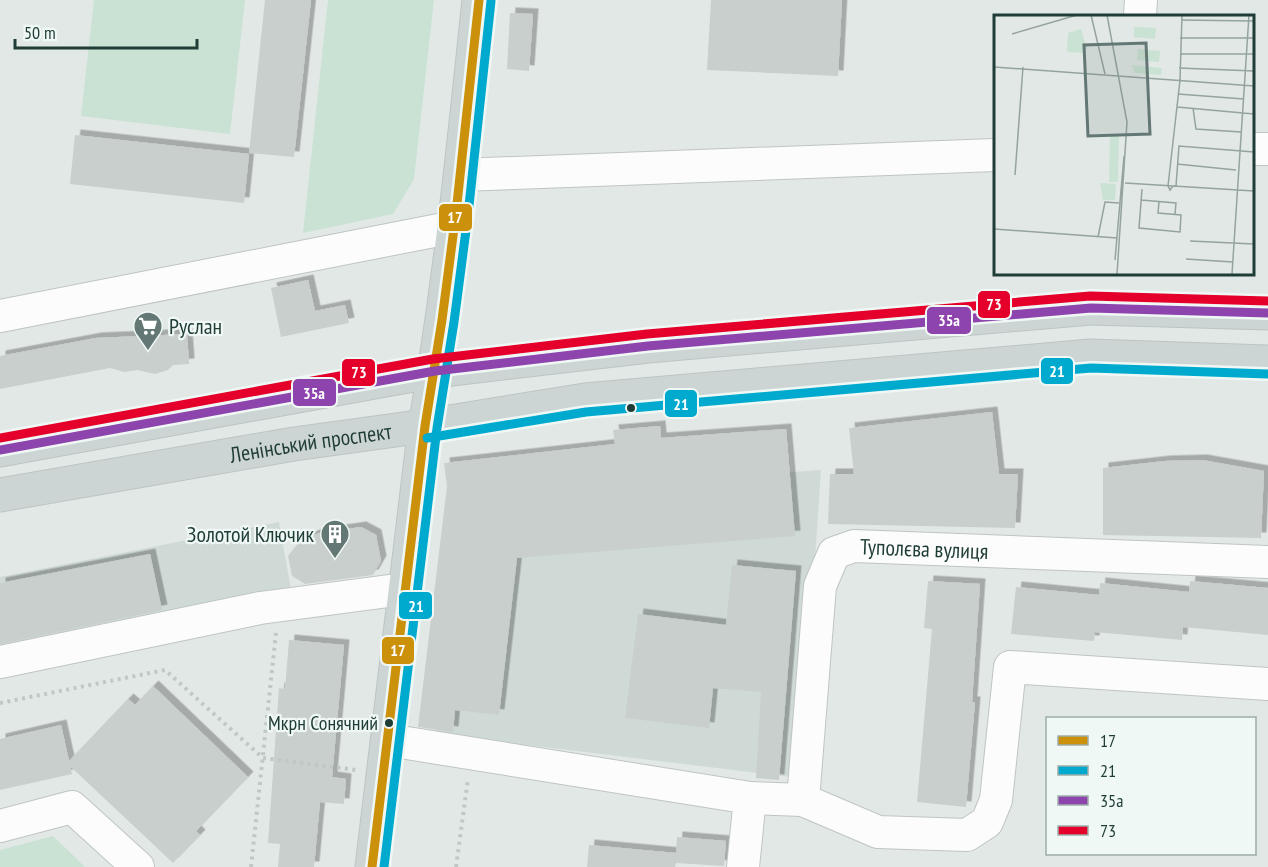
<svg xmlns="http://www.w3.org/2000/svg" width="1268" height="867" font-family="'PT Sans Narrow',sans-serif">
<defs>
<filter id="shadow"><feDropShadow dx="5.5" dy="-5.5" stdDeviation="0" flood-color="#0004"/></filter>
</defs>
<rect width="100%" height="100%" fill="#e2e8e6"/>
<g fill="#cfdad6">
<polygon points="821,470 800,778 435,734 464,496"/>
<polygon points="279,522 292,595 0,652 0,577"/>
</g>
<g fill="#cae2d4">
<polygon points="94,0 245,0 230,134 81,116"/>
<polygon points="328,0 434,0 414,179 393,214 303,233"/>
<polygon points="53,836 85,867 0,867 0,850"/>
</g>
<g fill="#c9cfcd" filter="url(#shadow)">
<polygon points="265,0 311,0 294,157 249,153"/>
<polygon points="711,0 842,0 838,76 707,70"/>
<polygon points="510,13 533,14 529,71 507,69"/>
<polygon points="75,135 249,154 244,203 70,184"/>
<polygon points="308,280 315,311 345,305 349,323 281,337 271,288"/>
<polygon points="187,334 189,364 173,365 168,370 155,374 137,370 124,372 110,368 0,389 0,356 96,338"/>
<polygon points="992,412 999,474 1018,474 1015,528 828,524 830,474 854,474 849,428"/>
<polygon points="660,426 661,438 786,429 795,536 517,558 499,715 455,710 453,732 418,727 447,486 444,463 615,444 613,430"/>
<polygon points="1202,460 1264,471 1261,538 1103,535 1103,468 1165,461"/>
<polygon points="361,527 376,535 381,561 373,575 305,584 292,576 288,556 299,542 319,533"/>
<polygon points="150,554 162,610 0,644 0,583"/>
<polygon points="732,565 796,571 779,780 756,778 761,692 713,688 709,728 625,718 638,614 726,625"/>
<polygon points="928,581 980,584 972,702 975,702 966,807 917,802 932,629 924,628"/>
<polygon points="1190,581 1268,588 1268,635 1183,627 1182,640 1095,632 1094,641 1011,634 1016,587 1099,595 1100,583 1189,592"/>
<polygon points="289,640 344,645 332,777 346,779 344,804 320,802 314,867 278,867 280,844 268,843 279,688 285,689"/>
<polygon points="153,686 248,777 196,831 200,835 173,863 70,766 72,774 0,790 0,739 61,725 69,761 128,699 135,705"/>
<polygon points="677,837 726,841 724,866 676,863 675,867 587,867 589,845 676,853"/>
</g>
<g fill="none" stroke-linecap="round" stroke-linejoin="round">
<g stroke="#bfc5c3" stroke-width="34">
<g id="minor">
<polyline points="1140,15 1141,0"/>
<polyline points="1252,149 1268,149"/>
<polyline points="460,175 995,155"/>
<polyline points="0,316 454,227"/>
<polyline points="0,662 260,608 404,589"/>
<polyline points="388,740 750,798 803,800 878,832 967,835 987,822 996,800 1010,667 1268,684"/>
<path id="s1" d="M803,800L820,586L834,553L854,546L1268,562"/>
<polyline points="0,826 72,807 138,867"/>
<polyline points="743,867 750,798"/>
</g>
</g>
<g stroke="#bbc5c3" stroke-width="35">
<g id="major">
<polyline points="0,450 435,371 648,346 1091,308 1268,313"/>
<path id="s2" d="M0,495L294,444L425,426L585,400L1091,356L1268,362"/>
<path d="M372,867L425,426C450,285 464,142 479,0"/>
</g>
</g>
<g stroke="#bfc8c6" stroke-width="4" stroke-dasharray="3 4.5" stroke-linecap="butt">
<polyline points="0,703 165,670 263,758 356,770"/>
<polyline points="251,867 276,633"/>
<polyline points="456,867 468,779"/>
</g>
<use href="#minor" stroke="#fbfcfb" stroke-width="32"/>
<use href="#major" stroke="#ccd5d3" stroke-width="33"/>
<g stroke="#f0f8f5" stroke-width="14">
<polyline id="bus-1" points="372,867 425,426 442,320 456,213 479,0"/>
</g>
<g stroke="#f0f8f5" stroke-width="14">
<g id="bus-2">
<polyline points="427,438 586,412 1091,368 1268,374"/>
<polyline points="384,867 437,428 454,322 468,215 491,1"/>
</g>
</g>
<g stroke="#f0f8f5" stroke-width="14">
<polyline id="bus-3" points="0,450 435,371 648,346 1091,308 1268,313"/>
</g>
<g stroke="#f0f8f5" stroke-width="14">
<polyline id="bus-4" points="0,438 433,359 647,334 1090,296 1268,301"/>
</g>
<use href="#bus-1" stroke="#cc910b" stroke-width="9"/>
<use href="#bus-2" stroke="#00a9ce" stroke-width="9"/>
<use href="#bus-3" stroke="#8e44ad" stroke-width="9"/>
<use href="#bus-4" stroke="#e4002b" stroke-width="9"/>
</g>
<defs>
<g id="supermarket-pin" transform="scale(1.5)"><path d="M0 17L-7.5 6A9.5 9.5 0 1 1 7.5 6Z" fill="#637874" stroke="#f0f8f5"/><path d="M-6-5.5h2.5l.6 2H6L4.5 2H-2.5L-4.4-4H-6ZM-1.5 3.2a1.3 1.3 0 1 0 .1 0ZM3 3.2a1.3 1.3 0 1 0 .1 0Z" fill="#fff"/></g>
<g id="building-pin" transform="scale(1.5)"><path d="M0 17L-7.5 6A9.5 9.5 0 1 1 7.5 6Z" fill="#637874" stroke="#f0f8f5"/><path d="M-4-6H4V6H1V3H-1V6H-4ZM-2.5-4.3h1.7v1.8h-1.7ZM.8-4.3h1.7v1.8H.8ZM-2.5-1h1.7V.8h-1.7ZM.8-1h1.7V.8H.8Z" fill="#fff"/></g>
</defs>
<g fill-rule="evenodd">
<use href="#supermarket-pin" x="148" y="326"/>
<use href="#building-pin" x="335" y="534"/>
</g>
<g fill="#1f3c37" stroke="#f0f8f5" stroke-width="2">
<circle cx="631" cy="408" r="5"/>
<circle cx="389" cy="723" r="5"/>
</g>
<g text-anchor="middle" dominant-baseline="central" stroke-width="4.5" stroke-linejoin="round" paint-order="stroke">
<g font-size="20" fill="#1f3c37" stroke="#f0f8f5" text-anchor="end">
<text x="378" y="723">Мкрн Сонячний</text>
</g>
<g font-size="22" fill="#1f3c37" stroke="#f0f8f5" text-anchor="start">
<text x="169" y="326">Руслан</text>
<text x="314" y="534" text-anchor="end">Золотой Ключик</text>
</g>
<g font-size="22" fill="#1f3c37" stroke="#f0f8f5">
<text stroke="none"><textPath href="#s2" startOffset="315">Ленінський проспект</textPath></text>
<text stroke="none"><textPath href="#s1" startOffset="342">Туполєва вулиця</textPath></text>
</g>
</g>
<g transform="translate(994 15)">
<rect width="260" height="260" fill="#e2e8e6"/>
<path d="M140,12L162,13L161,24L140,22ZM87,14L93,34L89,38L73,37L74,18ZM144,34L166,36L165,47L143,45ZM137,50L168,53L167,60L141,58ZM116,120H125L124,167H115ZM106,168L122,169L121,185H109Z" fill="#cae2d4"/>
<path fill="none" stroke="#94a3a0" stroke-width="1.5" d="M97,0L111,59M113,0L133,107L123,259M187,5L260,6M18,19L83,0M186,23H260M186,39H260M0,52L260,71M185,53L260,56M184,79L250,84M183,92L260,99M199,93L202,114L247,117M183,149L242,155M21,160L29,52M131,168L260,176M179,171L176,175L174,171L186,65L188,0M182,171L185,131L260,137M148,174L145,213L186,217L187,200L164,198L165,187M147,185L182,188L181,199M0,214L123,223M104,222L111,187L125,188M196,226L260,229M192,244L239,247M121,245L130,141M238,259L255,0"/>
<path fill="#637874" fill-opacity="0.15" stroke="#637874" stroke-width="3" d="M152,28L156,119L94,121L90,30Z"/>
<rect width="260" height="260" fill="none" stroke="#1f3c37" stroke-width="3"/>
</g>
<g stroke="#f0f8f5" stroke-width="2">
<rect x="438" y="203" width="35" height="29" rx="6" fill="#cc910b"/>
<rect x="977" y="290" width="34" height="29" rx="6" fill="#e4002b"/>
<rect x="926" y="306" width="46" height="29" rx="6" fill="#8e44ad"/>
<rect x="1040" y="357" width="34" height="28" rx="6" fill="#00a9ce"/>
<rect x="341" y="358" width="35" height="29" rx="6" fill="#e4002b"/>
<rect x="292" y="378" width="45" height="29" rx="6" fill="#8e44ad"/>
<rect x="664" y="389" width="34" height="29" rx="6" fill="#00a9ce"/>
<rect x="398" y="591" width="35" height="29" rx="6" fill="#00a9ce"/>
<rect x="381" y="636" width="34" height="29" rx="6" fill="#cc910b"/>
</g>
<g font-size="16" text-anchor="middle" font-weight="bold" fill="#fff">
<text x="455" y="223">17</text>
<text x="994" y="310">73</text>
<text x="949" y="326">35а</text>
<text x="1057" y="377">21</text>
<text x="359" y="378">73</text>
<text x="314" y="399">35а</text>
<text x="681" y="410">21</text>
<text x="416" y="612">21</text>
<text x="398" y="656">17</text>
</g>
<rect x="1046" y="717" width="210" height="138" fill="#f0f8f5" stroke="#9cada9" stroke-width="1.5"/>
<rect x="1058" y="736" width="30" height="9" fill="#cc910b" stroke="#9cada9" stroke-width="1.5"/>
<text x="1100" y="747" font-size="18" fill="#1f3c37">17</text>
<rect x="1058" y="766" width="30" height="9" fill="#00a9ce" stroke="#9cada9" stroke-width="1.5"/>
<text x="1100" y="777" font-size="18" fill="#1f3c37">21</text>
<rect x="1058" y="796" width="30" height="9" fill="#8e44ad" stroke="#9cada9" stroke-width="1.5"/>
<text x="1100" y="807" font-size="18" fill="#1f3c37">35а</text>
<rect x="1058" y="826" width="30" height="9" fill="#e4002b" stroke="#9cada9" stroke-width="1.5"/>
<text x="1100" y="837" font-size="18" fill="#1f3c37">73</text>
<path d="M15 39v9h182v-9" fill="none" stroke="#1f3c37" stroke-width="3"/>
<text x="24" y="39" font-size="18" fill="#1f3c37" stroke="#f0f8f5" stroke-width="4.5" paint-order="stroke">50 m</text>
</svg>
